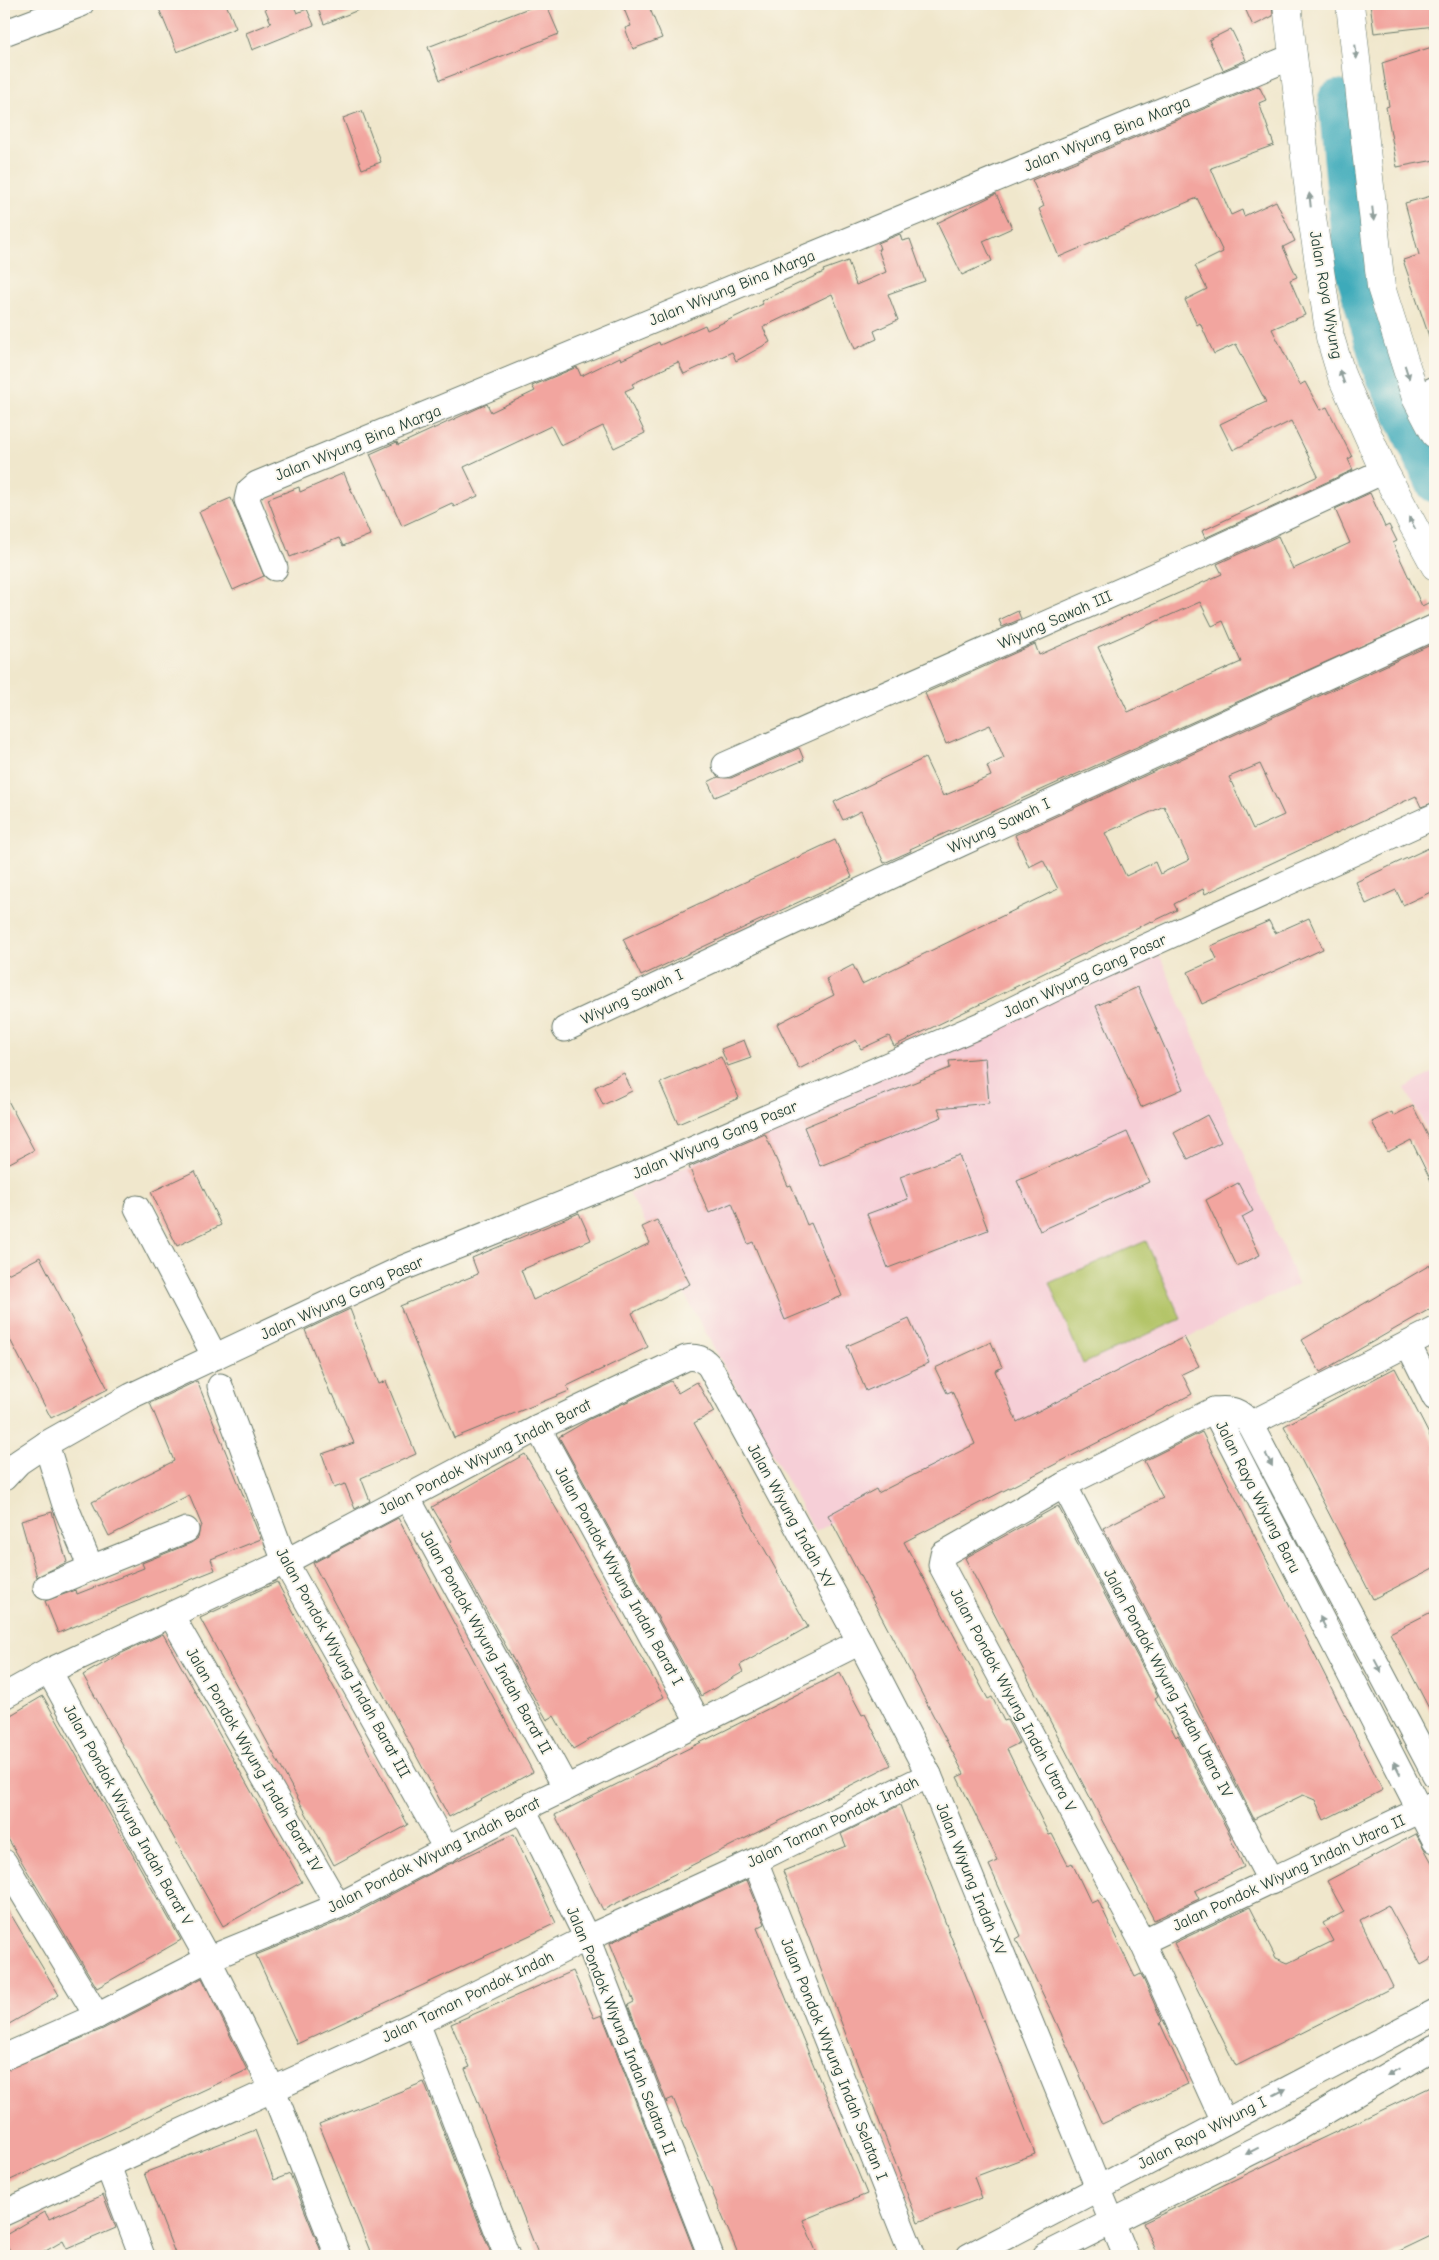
<svg xmlns="http://www.w3.org/2000/svg" width="1439" height="2260" font-family="'Comic Neue',sans-serif">
<rect width="100%" height="100%" fill="#fbf7ec"/>
<filter id="ink" filterUnits="userSpaceOnUse"><feTurbulence type="fractalNoise" baseFrequency=".02" numOctaves="2"/><feDisplacementMap in="SourceGraphic" scale="10" xChannelSelector="R" yChannelSelector="G"/><feConvolveMatrix kernelMatrix="1 2 1 2 8 2 1 2 1" color-interpolation-filters="sRGB"/></filter>
<filter id="wash" filterUnits="userSpaceOnUse"><feTurbulence type="fractalNoise" baseFrequency=".0096" numOctaves="4" result="noise"/><feDisplacementMap in="SourceGraphic" scale="20" xChannelSelector="R" yChannelSelector="G"/><feGaussianBlur stdDeviation="1.12" result="paint"/><feColorMatrix in="noise" values="0 0 0 0 0 0 0 0 0 0 0 0 0 0 0 0 0 1.4 0 .05"/><feComposite in="paint" operator="in"/></filter>
<g filter="url(#wash)">
<rect width="100%" height="100%" fill="#f0e7cc"/>
<g fill="#f6cfd7">
<polygon points="1155,944 1298,1284 1213,1325 815,1532 629,1193"/>
<polygon points="1435,1071 1435,1145 1405,1088"/>
</g>
<polygon fill="#b3c467" stroke="#69804e" points="1146,1241 1181,1319 1083,1364 1049,1283"/>
<g fill="none" stroke-linecap="round" stroke-linejoin="round">
<polyline stroke="#3caaba" stroke-width="38" points="1337,99 1352,263 1381,368 1435,484"/>
</g>
<g id="blocks">
<g fill="#f2a59f" fill-rule="evenodd">
<polygon points="157,4 226,4 236,28 177,52"/>
<polygon points="263,4 293,4 297,13 307,9 314,25 252,50 246,33 271,23"/>
<polygon points="328,4 373,4 324,24 318,8"/>
<polygon points="539,4 546,4 559,34 440,80 428,47"/>
<polygon points="637,4 648,4 662,38 633,49 625,28 631,26 624,9"/>
<polygon points="1243,4 1272,4 1273,16 1253,26"/>
<polygon points="1370,4 1435,4 1435,26 1374,33"/>
<polygon points="1231,29 1246,60 1223,70 1209,40"/>
<polygon points="1435,46 1435,160 1397,167 1386,107 1389,106 1382,63"/>
<polygon points="1259,86 1266,100 1259,103 1274,145 1211,168 1231,215 1242,210 1244,216 1276,201 1295,241 1283,247 1297,277 1290,280 1305,315 1272,329 1300,385 1305,382 1320,410 1327,407 1352,457 1348,459 1353,470 1205,538 1202,531 1318,476 1291,421 1233,450 1220,424 1266,402 1236,344 1214,354 1200,323 1197,325 1185,300 1207,289 1195,266 1223,252 1197,198 1059,257 1039,209 1044,206 1032,180"/>
<polygon points="362,111 381,162 362,169 343,118"/>
<polygon points="996,194 1012,228 983,241 992,261 962,275 937,223"/>
<polygon points="1435,195 1435,344 1432,345 1403,260 1419,255 1405,203"/>
<polygon points="900,234 902,241 910,239 925,281 888,294 898,320 874,331 877,339 855,349 832,294 763,327 770,342 736,361 732,352 684,374 678,362 632,384 634,387 625,391 645,433 614,448 603,426 561,446 551,426 464,467 478,496 454,507 452,503 402,526 370,454 397,442 398,445 487,404 491,412 535,391 532,386 577,367 581,376 620,357 621,360 659,342 660,345 705,325 707,330 763,304 761,301 824,272 823,270 848,261 856,285 886,272 878,249 880,249 878,243"/>
<polygon points="344,473 370,535 343,546 339,538 290,557 268,499 299,487 300,492"/>
<path d="M1370,493L1385,527L1389,525L1397,541L1393,543L1422,606L1430,602L1435,613L910,849L911,851L884,863L861,811L843,820L834,802L925,758L943,796L991,776L987,766L1004,758L990,725L946,744L925,693L1035,644L1039,655L1170,597L1222,574L1217,564L1278,536L1293,569L1350,543L1335,509ZM1200,602L1212,626L1223,621L1241,662L1128,712L1098,647Z"/>
<polygon points="231,498 264,576 233,590 199,512"/>
<polygon points="1018,611 1021,619 1002,627 999,620"/>
<path d="M1435,643V802L1421,807L1416,796L1205,894L1203,889L1174,904L1177,910L1152,922L1151,921L894,1046L889,1036L861,1049L856,1040L799,1069L777,1024L834,995L826,979L853,965L862,984L1058,889L1043,860L1029,867L1015,835ZM1260,764L1284,815L1253,829L1229,777ZM1164,806L1189,860L1160,874L1155,862L1126,876L1105,833Z"/>
<polygon points="799,748 804,760 715,797 708,782 718,777 731,778"/>
<polygon points="835,840 852,877 641,976 623,939"/>
<polygon points="1435,845 1435,890 1403,905 1396,890 1366,904 1356,882"/>
<polygon points="1309,918 1323,949 1202,1004 1188,972 1217,959 1211,946 1269,921 1275,933"/>
<polygon points="1138,987 1183,1089 1141,1107 1096,1006"/>
<polygon points="744,1040 751,1058 728,1066 721,1049"/>
<polygon points="721,1057 739,1098 678,1124 660,1083"/>
<polygon points="985,1058 989,1103 938,1108 942,1117 820,1166 804,1127 950,1068 949,1061"/>
<polygon points="624,1073 632,1091 603,1105 595,1087"/>
<polygon points="4,1093 34,1150 4,1166"/>
<polygon points="1413,1106 1435,1150 1435,1189 1411,1140 1388,1152 1372,1122 1392,1112 1393,1116"/>
<polygon points="1207,1115 1221,1142 1188,1159 1174,1133"/>
<polygon points="1127,1132 1149,1182 1040,1231 1017,1181"/>
<polygon points="765,1134 788,1186 791,1185 807,1225 811,1223 842,1296 785,1320 753,1242 748,1244 732,1203 709,1213 689,1167"/>
<polygon points="959,1155 988,1230 888,1268 867,1214 908,1199 900,1177"/>
<polygon points="195,1171 221,1225 177,1246 151,1192"/>
<polygon points="1238,1183 1253,1211 1242,1217 1260,1255 1237,1266 1206,1200"/>
<polygon points="579,1213 591,1240 521,1270 533,1300 650,1243 642,1227 657,1220 690,1284 632,1313 648,1347 567,1386 569,1391 454,1438 400,1306 478,1274 472,1258"/>
<polygon points="40,1257 108,1389 51,1418 4,1328 4,1276"/>
<polygon points="1435,1262 1435,1306 1320,1372 1302,1340"/>
<polygon points="350,1309 379,1384 386,1381 416,1454 361,1478 370,1501 355,1509 345,1484 334,1488 322,1454 354,1443 333,1394 331,1395 305,1330"/>
<polygon points="909,1319 929,1363 866,1391 847,1346"/>
<polygon points="1184,1337 1199,1366 1182,1374 1192,1394 904,1542 988,1699 992,1697 1004,1721 1007,1720 1019,1743 1007,1749 1049,1835 1052,1834 1068,1865 1072,1863 1091,1903 1098,1900 1135,1977 1141,1974 1162,2021 1160,2023 1188,2084 1102,2124 1053,2015 1016,1939 1021,1936 989,1865 998,1861 957,1777 964,1774 828,1515 876,1489 878,1493 975,1444 952,1391 947,1393 935,1368 991,1342 1002,1367 995,1371 1017,1422"/>
<polygon points="1395,1368 1435,1446 1435,1567 1373,1599 1284,1426"/>
<polygon points="197,1381 261,1539 211,1559 215,1570 58,1633 45,1601 76,1590 77,1594 144,1568 142,1563 191,1543 198,1538 200,1527 202,1526 189,1495 109,1536 92,1502 174,1461 150,1403"/>
<polygon points="671,1381 678,1393 697,1382 714,1412 694,1423 808,1627 740,1665 743,1672 701,1696 559,1437 590,1419"/>
<polygon points="1202,1432 1383,1790 1324,1820 1315,1800 1303,1795 1254,1819 1185,1682 1184,1683 1103,1528 1163,1498 1144,1461"/>
<polygon points="525,1454 664,1697 573,1749 554,1716 547,1720 535,1699 449,1543 452,1541 432,1507"/>
<polygon points="1058,1506 1158,1696 1155,1698 1166,1718 1176,1737 1178,1735 1231,1837 1230,1838 1244,1867 1195,1891 1199,1899 1154,1920 965,1558"/>
<polygon points="52,1512 67,1562 37,1577 21,1521"/>
<polygon points="398,1518 533,1772 449,1817 313,1563"/>
<polygon points="277,1582 408,1825 334,1865 200,1618"/>
<polygon points="1435,1610 1435,1720 1390,1633"/>
<polygon points="163,1634 302,1882 223,1926 83,1675 122,1653"/>
<polygon points="840,1673 862,1715 865,1714 891,1765 603,1910 555,1815"/>
<polygon points="43,1696 181,1940 97,1988 4,1832 4,1719"/>
<polygon points="900,1805 1035,2154 974,2177 982,2198 918,2222 783,1871 846,1846 841,1834"/>
<polygon points="514,1834 556,1923 297,2044 256,1955 345,1919 441,1868"/>
<polygon points="1416,1834 1435,1868 1435,1957 1421,1965 1388,1905 1360,1920 1393,1987 1236,2066 1174,1943 1250,1907 1276,1958 1288,1963 1333,1941 1323,1923 1344,1912 1327,1881"/>
<polygon points="747,1880 765,1924 757,1928 867,2194 803,2220 818,2256 739,2256 673,2098 666,2101 667,2103 628,2005 634,2002 610,1943"/>
<polygon points="4,1903 59,1995 4,2027"/>
<polygon points="573,1971 594,2018 602,2015 696,2256 539,2256 465,2069 470,2067 451,2024"/>
<polygon points="202,1978 247,2070 4,2183 4,2071 103,2029"/>
<polygon points="424,2082 492,2256 372,2256 319,2124"/>
<polygon points="1435,2085 1435,2234 1389,2256 1158,2256 1143,2223"/>
<polygon points="255,2130 274,2180 290,2174 323,2256 176,2256 144,2173"/>
<polygon points="103,2195 116,2228 67,2249 63,2241 37,2256 13,2256 4,2240 4,2236 45,2212 49,2219"/>
</g>
</g>
</g>
<g filter="url(#ink)">
<use href="#blocks" fill-opacity="0" stroke="#687869" stroke-width="1"/>
<g fill="none" stroke-linecap="round" stroke-linejoin="round">
<g stroke="#687869" stroke-width="27">
<g id="minor">
<polyline points="4,33 81,4"/>
<polyline points="1416,398 1435,389"/>
<polyline points="275,568 247,500 249,491 257,484 1294,56"/>
<polyline points="725,765 1204,554 1384,471"/>
<polyline points="565,1029 960,844 1435,627"/>
<polyline points="137,1208 215,1357"/>
<polyline points="1408,1344 1435,1398"/>
<polyline points="220,1386 285,1562 447,1850"/>
<polyline points="1214,1410 1435,1840"/>
<polyline points="1250,1424 1435,1330"/>
<polyline points="538,1428 699,1723"/>
<polyline points="46,1444 65,1505 91,1568 186,1530"/>
<polyline points="4,1478 19,1462 46,1444 131,1396 403,1268 627,1178 987,1022 1074,979 1435,816"/>
<polyline points="1064,1485 1271,1882"/>
<polyline points="407,1497 566,1788"/>
<polyline points="46,1587 91,1568"/>
<polyline points="171,1615 338,1906"/>
<polyline points="49,1671 208,1959 242,2027 273,2090 338,2256"/>
<path d="M4,1696L49,1671L285,1562L538,1428L686,1358C696,1356 704,1359 710,1367L860,1642L929,1775L1126,2256"/>
<polyline points="523,1809 587,1938 711,2256"/>
<polyline points="755,1861 913,2256"/>
<polyline points="4,1862 97,2016"/>
<polyline points="1142,1942 1435,1803"/>
<polyline points="417,2023 507,2256"/>
<polyline points="4,2057 97,2016 208,1959 338,1906 523,1809 699,1723 860,1642"/>
<path d="M1224,2122L1142,1942L941,1565L943,1554L1064,1485L1214,1410C1231,1408 1240,1410 1250,1424L1435,1775"/>
<polyline points="108,2166 142,2256"/>
<polyline points="4,2213 417,2023 587,1938 755,1861 929,1775"/>
<polyline points="969,2256 1435,2012"/>
<polyline points="1044,2256 1289,2133 1435,2047"/>
</g>
</g>
<g stroke="#687869" stroke-width="29">
<g id="secondary">
<polyline points="1287,4 1312,217 1330,337 1342,377 1384,471 1435,566"/>
<polyline points="1350,4 1381,287 1416,398 1435,434"/>
</g>
</g>
<use href="#minor" stroke="#fff" stroke-width="25"/>
<use href="#secondary" stroke="#fff" stroke-width="28"/>
</g>
<defs><path id="oneway-solid" d="M-6-.8H1V-3.2L6.5 0L1 3.2V.8H-6Z" transform="scale(1.25)"/></defs>
<g fill="#8f9e9a">
<use href="#oneway-solid" transform="translate(1356 52) rotate(84)"/>
<use href="#oneway-solid" transform="translate(1310 200) rotate(-96)"/>
<use href="#oneway-solid" transform="translate(1373 214) rotate(84)"/>
<use href="#oneway-solid" transform="translate(1407 372) rotate(72)"/>
<use href="#oneway-solid" transform="translate(1342 377) rotate(-110)"/>
<use href="#oneway-solid" transform="translate(1412 523) rotate(-118)"/>
<use href="#oneway-solid" transform="translate(1269 1460) rotate(62)"/>
<use href="#oneway-solid" transform="translate(1323 1623) rotate(-117)"/>
<use href="#oneway-solid" transform="translate(1378 1666) rotate(62)"/>
<use href="#oneway-solid" transform="translate(1397 1768) rotate(-117)"/>
<use href="#oneway-solid" transform="translate(1393 2072) rotate(150)"/>
<use href="#oneway-solid" transform="translate(1280 2092) rotate(-27)"/>
<use href="#oneway-solid" transform="translate(1252 2151) rotate(153)"/>
</g>
</g>
<g text-anchor="middle" dominant-baseline="central" stroke-width="4" stroke-linejoin="round" paint-order="stroke">
<g font-size="16" fill="#1f3d34" stroke="#fbf7ec">
<text transform="translate(1107 134) rotate(-22)">Jalan Wiyung Bina Marga</text>
<text transform="translate(732 288) rotate(-22)">Jalan Wiyung Bina Marga</text>
<text transform="translate(1326 295) rotate(80)">Jalan Raya Wiyung</text>
<text transform="translate(358 443) rotate(-22)">Jalan Wiyung Bina Marga</text>
<text transform="translate(1055 620) rotate(-24)">Wiyung Sawah III</text>
<text transform="translate(999 826) rotate(-25)">Wiyung Sawah I</text>
<text transform="translate(1085 976) rotate(-25)">Jalan Wiyung Gang Pasar</text>
<text transform="translate(632 997) rotate(-25)">Wiyung Sawah I</text>
<text transform="translate(715 1140) rotate(-23)">Jalan Wiyung Gang Pasar</text>
<text transform="translate(342 1298) rotate(-25)">Jalan Wiyung Gang Pasar</text>
<text transform="translate(485 1457) rotate(-27)">Jalan Pondok Wiyung Indah Barat</text>
<text transform="translate(1258 1497) rotate(63)">Jalan Raya Wiyung Baru</text>
<text transform="translate(791 1516) rotate(61)">Jalan Wiyung Indah XV</text>
<text transform="translate(619 1576) rotate(61)">Jalan Pondok Wiyung Indah Barat I</text>
<text transform="translate(486 1642) rotate(61)">Jalan Pondok Wiyung Indah Barat II</text>
<text transform="translate(343 1663) rotate(61)">Jalan Pondok Wiyung Indah Barat III</text>
<text transform="translate(1168 1683) rotate(62)">Jalan Pondok Wiyung Indah Utara IV</text>
<text transform="translate(1013 1700) rotate(62)">Jalan Pondok Wiyung Indah Utara V</text>
<text transform="translate(254 1760) rotate(60)">Jalan Pondok Wiyung Indah Barat IV</text>
<text transform="translate(128 1815) rotate(61)">Jalan Pondok Wiyung Indah Barat V</text>
<text transform="translate(833 1822) rotate(-26)">Jalan Taman Pondok Indah</text>
<text transform="translate(434 1855) rotate(-27)">Jalan Pondok Wiyung Indah Barat</text>
<text transform="translate(1289 1873) rotate(-25)">Jalan Pondok Wiyung Indah Utara II</text>
<text transform="translate(971 1879) rotate(68)">Jalan Wiyung Indah XV</text>
<text transform="translate(468 1997) rotate(-26)">Jalan Taman Pondok Indah</text>
<text transform="translate(621 2031) rotate(68)">Jalan Pondok Wiyung Indah Selatan II</text>
<text transform="translate(834 2059) rotate(68)">Jalan Pondok Wiyung Indah Selatan I</text>
<text transform="translate(1202 2133) rotate(-27)">Jalan Raya Wiyung I</text>
</g>
</g>
<rect width="1439" height="2260" fill="none" stroke="#fbf7ec" stroke-width="20"/>
</svg>
